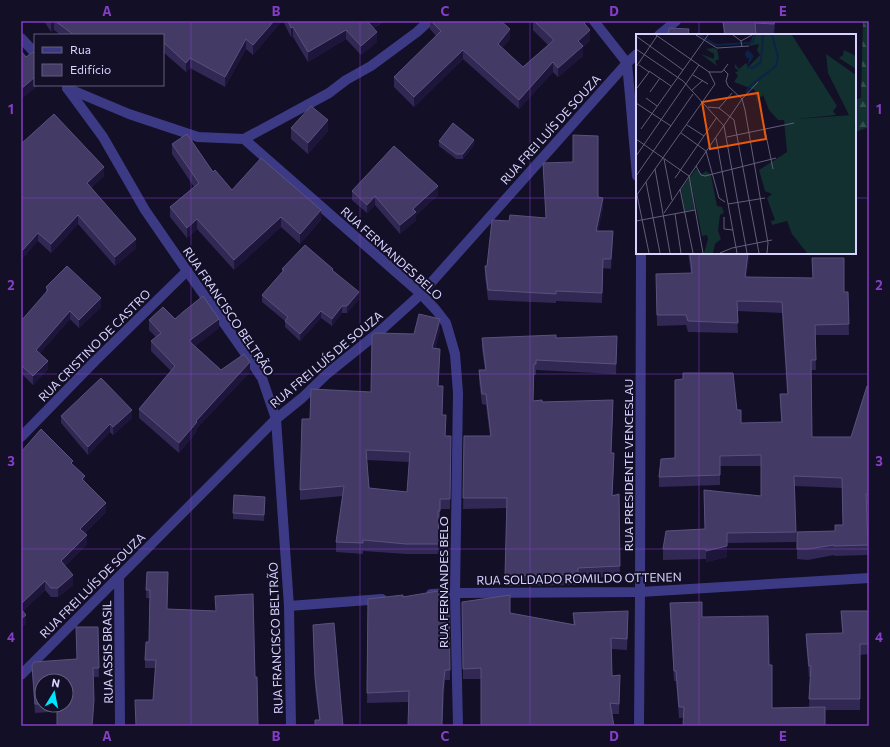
<svg xmlns="http://www.w3.org/2000/svg" width="890" height="747" font-family="Commissioner,sans-serif">
<defs>
<pattern id="forest-firs" width="22" height="20" patternUnits="userSpaceOnUse"><rect width="22" height="20" fill="#12302f"/><path d="M5 1l3.5 6h-7zM16 11l3.5 6h-7z" fill="#344d4e"/></pattern>
</defs>
<rect width="100%" height="100%" fill="#130f26"/>
<polygon fill="url(#forest-firs)" points="863,21 869,21 869,127 855,132 855,100 861,98"/>
<g fill="none" stroke-linecap="round" stroke-linejoin="round">
<g stroke="#3d3a85" stroke-width="10">
<polyline points="594,21 627,63 631,107 637,176"/>
<polyline points="659,35 676,21"/>
<polyline points="21,38 35,53"/>
<polyline points="67,88 129,114 198,137 244,139 421,294 436,310 446,323 455,354 458,393 455,593 458,726"/>
<polyline points="67,88 103,137 145,210 187,271 245,353 262,378 276,419 289,606 291,726"/>
<polyline points="244,139 329,93 346,80 371,66 417,32 429,21"/>
<polyline points="21,437 95,361 187,271"/>
<polyline points="119,577 120,726"/>
<polyline points="431,594 455,593 640,592 869,578"/>
<polyline points="289,606 382,599"/>
<polyline points="21,675 276,419 302,398 328,373 379,332 421,294 627,63 637,54"/>
<polyline points="639,726 640,592 641,253"/>
</g>
</g>
<g fill="#312854" fill-rule="evenodd">
<polygon points="44,21 282,21 253,55 246,49 225,87 190,68 186,72 163,52 163,35 61,35 54,30 51,32"/>
<polygon points="283,21 386,21 374,28 377,42 361,55 346,39 308,62 293,37 291,37"/>
<polygon points="430,21 501,21 510,39 502,48 523,67 548,45 533,30 533,21 585,21 585,25 590,40 583,47 583,56 558,77 553,72 519,109 463,59 414,107 394,87 394,77 436,36 430,29"/>
<polygon points="722,21 775,21 774,34 756,33 756,35 724,35"/>
<polygon points="291,128 328,131 308,154 291,139"/>
<polygon points="439,141 474,145 463,159 456,159 439,146"/>
<polygon points="21,144 104,176 91,188 136,248 115,266 78,224 51,253 38,241"/>
<polygon points="172,144 213,172 232,190 321,220 300,244 281,227 234,270 197,229 187,238 170,217 170,207 194,187 172,154"/>
<polygon points="543,163 598,197 603,208 598,231 613,240 611,269 603,268 602,303 556,301 556,303 488,300 485,276 485,266 487,266 509,221 546,218"/>
<polygon points="352,191 438,195 416,215 416,220 400,234 375,205 367,213 352,200"/>
<polygon points="688,253 750,253 746,277 813,278 812,258 844,292 848,292 849,335 815,335 816,370 811,370 812,437 851,437 869,386 869,505 866,505 868,555 834,556 834,555 808,560 797,559 797,532 835,531 843,525 842,488 795,486 796,542 727,543 727,557 706,562 706,559 663,560 663,549 705,529 704,490 761,496 761,466 720,466 720,485 659,487 659,477 675,458 737,410 741,423 781,422 780,394 787,394 782,313 737,311 738,333 688,332 686,325 657,326 656,284 691,273"/>
<polygon points="282,269 333,271 359,299 347,313 342,313 332,326 321,318 300,341 285,327 285,321 262,302 262,295 282,272"/>
<polygon points="46,287 101,307 79,328 70,319 40,353 48,369 33,385 21,373 21,321 46,293"/>
<polygon points="175,319 219,328 195,346 221,370 250,372 197,428 197,431 179,453 139,418 139,409 171,371 151,351 151,341 156,337 149,330 149,320"/>
<path d="M440,330L435,349L440,359L438,386L443,396L442,415L446,425L445,436L451,447L450,509H440V521H438L439,554H406L363,551V554L336,552V542L343,496L300,500V490L310,419L371,392L414,334ZM367,460L409,462L407,492L369,488Z"/>
<polygon points="482,338 556,338 617,346 616,374 536,370 536,375 534,375 533,401 542,402 613,411 611,453 614,463 612,495 619,494 620,577 578,578 578,585 505,586 507,508 463,509 464,436 490,436 486,405 482,404 479,381 479,370 485,370 482,348"/>
<polygon points="61,416 132,418 113,435 110,432 88,455 61,423"/>
<polygon points="21,452 73,465 106,512 85,533 87,544 65,566 73,585 58,597 51,597 45,590 23,611 26,624 21,628"/>
<polygon points="265,502 264,521 233,519 233,513"/>
<polygon points="147,572 167,609 216,611 253,594 153,700 155,668 145,668 145,660 149,642 150,598 146,598"/>
<polygon points="403,597 445,605 450,670 450,680 445,680 442,725 409,702 367,703 368,599"/>
<polygon points="670,603 702,617 769,665 772,708 809,707 810,677 809,677 806,644 806,634 842,633 841,611 869,611 869,654 860,655 860,710 825,710 679,718 676,681 674,681 670,613"/>
<polygon points="462,613 510,613 573,624 573,613 628,621 627,650 611,649 612,676 620,686 619,714 612,714 481,679 463,679"/>
<polygon points="313,625 343,726 315,726 315,720 319,720 315,687"/>
<path d="M98,627L99,677H93L94,709L35,713L32,674V665L76,659ZM42,681L66,705H42Z"/>
</g>
<g fill="#1d163a">
<polygon points="52,21 54,21 54,30 51,32 51,22"/>
<polygon points="274,21 282,21 253,55 253,45"/>
<polygon points="370,21 386,21 368,32 368,22"/>
<polygon points="293,27 293,37 291,37 291,28"/>
<polygon points="510,29 510,39 498,53 498,44"/>
<polygon points="346,30 346,39 308,62 308,52"/>
<polygon points="590,30 590,40 583,47 583,56 558,77 558,68 578,41"/>
<polygon points="377,32 377,42 361,55 361,46"/>
<polygon points="246,39 246,49 225,87 225,77"/>
<polygon points="463,50 463,59 414,107 414,97"/>
<polygon points="190,58 190,68 186,72 186,63"/>
<polygon points="553,62 553,72 519,109 519,100"/>
<polygon points="35,77 35,85 39,85 21,100 21,89"/>
<polygon points="328,120 328,131 308,154 308,143"/>
<polygon points="474,140 474,145 463,159 463,154"/>
<polygon points="104,167 104,176 87,192 87,183"/>
<polygon points="438,186 438,195 416,215 416,220 400,234 400,225 413,209"/>
<polygon points="375,196 375,205 367,213 367,205"/>
<polygon points="603,198 603,208 596,241 596,231"/>
<polygon points="321,210 321,220 300,244 300,234"/>
<polygon points="78,215 78,224 51,253 51,244"/>
<polygon points="281,217 281,227 234,270 234,260"/>
<polygon points="197,219 197,229 187,238 187,228"/>
<polygon points="613,231 613,240 611,269 611,259"/>
<polygon points="38,233 38,241 21,261 21,252"/>
<polygon points="136,239 136,248 115,266 115,257"/>
<polygon points="748,253 750,253 745,288 745,277"/>
<polygon points="359,292 359,299 347,313 347,306"/>
<polygon points="101,298 101,307 79,328 79,320"/>
<polygon points="342,306 342,313 332,326 332,319"/>
<polygon points="70,311 70,319 36,358 36,350"/>
<polygon points="321,311 321,318 300,341 300,334"/>
<polygon points="219,319 219,328 189,351 189,341"/>
<polygon points="440,319 440,330 432,359 432,348"/>
<polygon points="440,349 440,359 438,396 438,386"/>
<polygon points="48,361 48,369 33,385 33,376"/>
<polygon points="250,362 250,372 197,428 197,431 179,453 179,443 196,421"/>
<polygon points="443,386 443,396 442,425 442,415"/>
<polygon points="613,400 613,411 611,464 611,453"/>
<polygon points="132,410 132,418 113,435 113,427"/>
<polygon points="110,424 110,432 88,455 88,447"/>
<polygon points="614,453 614,463 612,506 612,496"/>
<polygon points="85,476 85,485 82,479"/>
<polygon points="106,503 106,512 80,538 80,529"/>
<polygon points="87,535 87,544 61,570 61,561"/>
<polygon points="727,546 727,557 706,562 706,551"/>
<polygon points="73,575 73,585 58,597 58,588"/>
<polygon points="45,581 45,590 21,613 21,604"/>
<polygon points="26,615 26,624 21,628 21,619"/>
<polygon points="445,670 445,680 442,726 443,690"/>
<polygon points="94,700 94,709 93,726 92,726"/>
</g>
<g fill="#433a66" stroke="#5a527e" fill-rule="evenodd">
<polygon points="55,21 274,21 253,45 246,39 225,77 190,58 186,63 163,42 163,35 74,35"/>
<polygon points="288,21 370,21 368,22 377,32 361,46 346,30 308,52 293,27 291,28"/>
<polygon points="431,21 501,21 510,29 498,44 523,67 554,40 534,21 585,21 584,23 590,30 578,41 583,46 558,68 553,62 519,100 463,50 414,97 394,77 441,31"/>
<polygon points="723,21 775,21 774,24 755,23 756,35 725,35"/>
<polygon points="669,28 689,29 688,35 668,35"/>
<polygon points="21,51 26,57 33,52 35,54 35,77 21,89"/>
<polygon points="311,106 328,120 308,143 291,128"/>
<polygon points="54,114 104,167 87,183 136,239 115,257 78,215 51,244 38,233 21,252 21,144"/>
<polygon points="453,123 474,140 463,154 456,154 439,141"/>
<polygon points="187,134 213,172 215,170 232,190 261,158 321,210 300,234 281,217 234,260 197,219 187,228 170,207 199,183 172,144"/>
<polygon points="573,135 598,136 598,197 603,198 596,231 613,231 611,259 603,259 602,293 556,291 556,294 488,290 485,266 487,266 492,220 509,221 510,215 546,218 543,163 573,162"/>
<polygon points="394,146 438,186 413,209 416,212 400,225 375,196 367,205 352,191"/>
<polygon points="305,245 333,269 332,270 359,292 347,306 342,306 332,319 321,311 300,334 285,321 288,317 262,295 284,270 282,269"/>
<polygon points="690,253 748,253 745,277 813,278 812,258 844,258 844,292 848,292 849,324 815,325 816,360 811,360 812,437 851,437 867,386 869,386 869,494 866,494 868,545 834,546 834,545 808,549 797,549 797,532 835,531 835,525 843,525 842,478 794,476 796,532 727,533 727,546 706,551 706,549 663,549 666,531 705,529 704,490 761,496 761,455 720,456 720,475 659,477 661,459 675,458 675,380 683,379 683,373 733,373 737,410 741,410 741,423 782,422 780,394 788,394 782,302 737,301 738,323 688,321 686,315 657,315 656,274 692,273"/>
<polygon points="67,266 101,298 79,320 70,311 36,350 48,361 33,376 21,365 21,321 48,290 46,287"/>
<polygon points="203,296 219,319 189,341 221,370 244,354 250,362 196,421 197,422 179,443 139,409 175,366 151,341 161,333 149,320 163,307 175,319 183,312"/>
<path d="M419,314L440,319L432,348L440,349L438,386H443L442,415H446L445,436H451L450,499H440V511H438L439,544H406L363,540V543L336,542L344,486L300,490L302,419H310L311,389L371,392L372,335L375,333L414,334ZM366,450L410,452L407,492L369,488Z"/>
<polygon points="556,335 556,338 617,336 616,364 536,360 536,364 534,364 533,401 542,400 542,402 613,400 611,453 614,453 612,496 619,494 620,566 578,568 578,574 505,576 507,498 463,498 464,436 491,436 486,394 482,394 479,370 486,370 482,338"/>
<polygon points="101,378 132,410 113,427 110,424 88,447 61,416"/>
<polygon points="41,429 73,461 71,463 85,476 82,479 106,503 80,529 87,535 61,561 73,575 58,588 51,588 45,581 21,604 21,452"/>
<polygon points="234,495 265,497 264,515 233,513"/>
<polygon points="147,572 168,572 167,609 216,611 215,596 253,594 255,677 257,677 258,726 136,726 135,700 153,700 156,660 145,660 146,642 149,642 150,590 146,590"/>
<polygon points="444,590 445,605 449,604 450,670 445,670 443,690 442,723 442,726 408,726 409,691 367,693 368,599 403,595 403,597"/>
<polygon points="510,595 510,613 575,625 573,613 628,611 627,639 611,638 612,676 620,675 619,704 610,703 614,726 481,726 481,668 463,669 462,602"/>
<polygon points="702,602 702,617 768,616 769,665 772,665 772,708 825,707 825,726 683,726 684,707 679,707 676,671 674,671 670,603"/>
<polygon points="21,609 26,615 21,619"/>
<polygon points="841,611 869,611 869,644 860,644 860,699 809,699 811,666 809,666 806,634 843,633"/>
<polygon points="334,623 343,726 315,726 315,720 320,720 315,677 313,625"/>
<polygon points="76,627 98,627 99,668 93,668 94,700 92,726 57,726 57,705 66,705 66,681 42,681 42,704 35,704 32,665 34,662 77,659"/>
</g>
<path fill="none" stroke="#843dc5" stroke-width="1" stroke-opacity="0.55" d="M191,21V726M360,21V726M530,21V726M699,21V35M21,198H637M855,198H869M699,253V726M21,374H869M21,549H869"/>
<g text-anchor="middle" dominant-baseline="central" stroke-width="4" stroke-linejoin="round" paint-order="stroke">
<g font-size="12" fill="#d9d4ff" stroke="#130f26">
<text transform="translate(550 129) rotate(-48)">RUA FREI LUÍS DE SOUZA</text>
<text transform="translate(392 253) rotate(42)">RUA FERNANDES BELO</text>
<text transform="translate(229 311) rotate(56)">RUA FRANCISCO BELTRÃO</text>
<text transform="translate(94 345) rotate(-45)">RUA CRISTINO DE CASTRO</text>
<text transform="translate(326 359) rotate(-40)">RUA FREI LUÍS DE SOUZA</text>
<text transform="translate(628 465) rotate(-90)">RUA PRESIDENTE VENCESLAU</text>
<text transform="translate(579 578) rotate(-1)">RUA SOLDADO ROMILDO OTTENEN</text>
<text transform="translate(443 582) rotate(-90)">RUA FERNANDES BELO</text>
<text transform="translate(92 585) rotate(-45)">RUA FREI LUÍS DE SOUZA</text>
<text transform="translate(275 638) rotate(-92)">RUA FRANCISCO BELTRÃO</text>
<text transform="translate(107 652) rotate(-91)">RUA ASSIS BRASIL</text>
</g>
</g>
<g transform="translate(636 34)">
<rect width="220" height="220" fill="#130f26"/>
<path d="M77,14L81,15L83,25L79,27L81,32L65,20L78,25V20L70,15ZM208,16L220,22V35L203,24L207,21ZM190,20L220,41V95L192,39Z" fill="#12302f"/>
<path d="M117,1H156L201,72L197,77L200,81L160,85L216,81L220,100V219H171L156,200L151,187L136,191L135,187L139,186L131,164L136,160L129,157L123,136L151,118L148,86H142L133,76L127,61L119,68L121,65L119,56L98,48L102,42L99,38L103,37L99,34V30L103,35L110,29L112,33L124,21L121,16L123,10L113,12ZM60,135L66,140L70,137L75,141L81,172L86,173L88,179L84,181L82,197L85,205L79,210L77,219H68L72,205L71,201L66,202L55,149L58,176L49,177L45,155Z" fill="#12302f"/>
<path d="M112,16L118,22L111,33L113,24H110L109,19Z" fill="#0c2248"/>
<path fill="none" stroke="#0c2248" stroke-width="2" d="M64,1L80,11L112,9M112,9L117,8L119,1M111,33L117,34L125,28L127,1M110,59L113,53L140,32L142,23L136,1"/>
<path fill="none" stroke="#625e7d" stroke-width="1" d="M60,1L81,14L113,12M97,1L105,7L106,13M0,2L47,36M105,7L116,1M0,15L47,47L88,92L111,219M0,33L21,2M88,36L92,40L90,47L92,52L106,65L109,76L132,209L131,219M13,37L35,52M73,38H86L92,30M57,41L72,50M1,54L13,38L3,31M55,57L67,46M14,58L24,44M10,64L21,72M123,67L137,135M0,69L35,92M72,73L83,74L98,86L123,219M83,74L96,59M51,91L68,102M5,95L72,1M45,99L70,117L83,164L89,168M91,103L158,89M80,104L101,219M0,105L53,142M0,122L63,31M28,125L36,166M60,132L65,141L69,142L140,124M19,135L34,219M0,142L57,60M53,142L67,219M39,144L81,83M10,148L24,219M44,155L57,219M1,161L13,219M0,162L79,50L73,38L20,1M92,170L129,164M28,179L106,65L122,48M39,180L45,219M88,183V195L97,196M0,187L59,176M84,219L96,214L136,206"/>
<path fill="#e8590c" fill-opacity="0.15" stroke="#e8590c" stroke-width="2" d="M122,59L130,105L74,115L66,68Z"/>
<rect width="220" height="220" fill="none" stroke="#d9d4ff" stroke-width="2"/>
</g>
<rect width="890" height="747" fill="none" stroke="#130f26" stroke-width="44"/>
<rect x="34" y="34" width="130" height="52" fill="#130f26" stroke="#625e7d"/>
<rect x="42" y="47" width="20" height="6" fill="#3d3a85" stroke="#625e7d"/>
<text x="70" y="54" font-size="12" fill="#d9d4ff">Rua</text>
<rect x="42" y="64" width="20" height="12" fill="#433a66" stroke="#625e7d"/>
<text x="70" y="74" font-size="12" fill="#d9d4ff">Edifício</text>
<g transform="translate(54 693) rotate(10)"><circle r="19" fill="#130f26" stroke="#625e7d"/>
<path d="M0-3L7 15L0 10L-7 15Z" fill="#00e5ff"/>
<text y="-6" font-size="11" font-weight="bold" text-anchor="middle" fill="#d9d4ff">N</text>
</g>
<rect x="22" y="22" width="846" height="703" fill="none" stroke="#843dc5" stroke-width="1.5"/>
<g font-size="13" text-anchor="middle" font-weight="bold" fill="#843dc5">
<text x="107" y="16">A</text>
<text x="276" y="16">B</text>
<text x="445" y="16">C</text>
<text x="614" y="16">D</text>
<text x="783" y="16">E</text>
<text x="11" y="114">1</text>
<text x="879" y="114">1</text>
<text x="11" y="290">2</text>
<text x="879" y="290">2</text>
<text x="11" y="466">3</text>
<text x="879" y="466">3</text>
<text x="11" y="642">4</text>
<text x="879" y="642">4</text>
<text x="107" y="741">A</text>
<text x="276" y="741">B</text>
<text x="445" y="741">C</text>
<text x="614" y="741">D</text>
<text x="783" y="741">E</text>
</g>
</svg>
